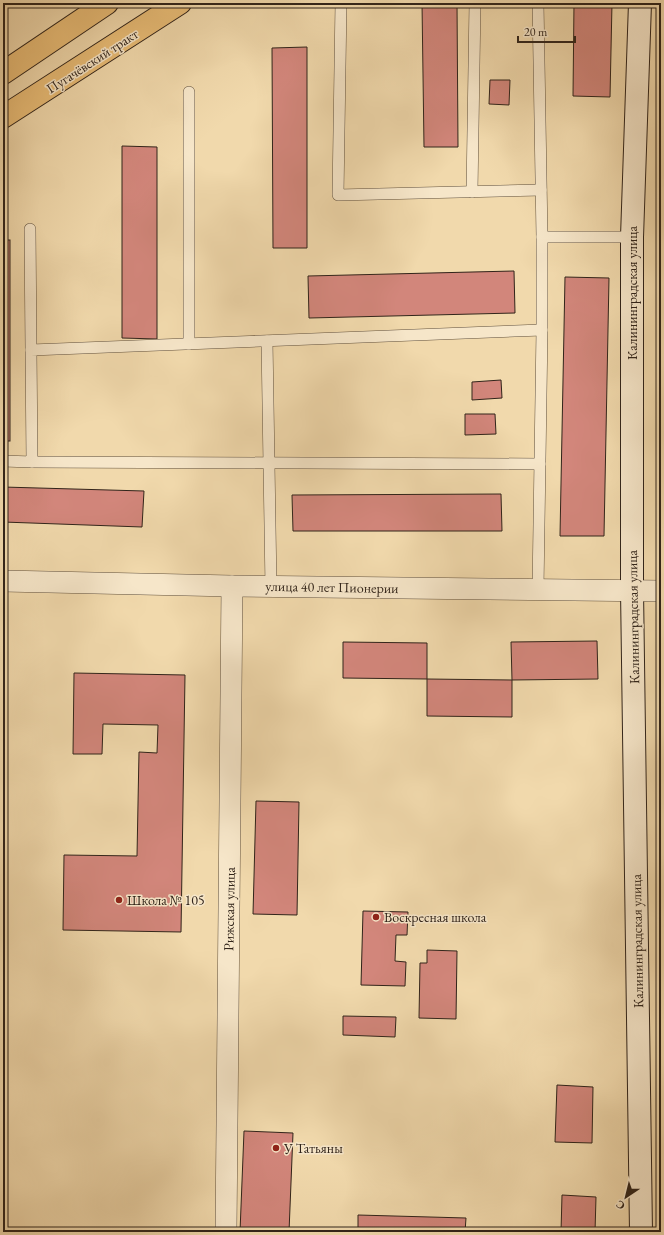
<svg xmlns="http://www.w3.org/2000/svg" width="664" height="1235" font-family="'EB Garamond',serif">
<rect width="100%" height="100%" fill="#f1d9ac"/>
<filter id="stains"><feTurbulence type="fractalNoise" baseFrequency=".005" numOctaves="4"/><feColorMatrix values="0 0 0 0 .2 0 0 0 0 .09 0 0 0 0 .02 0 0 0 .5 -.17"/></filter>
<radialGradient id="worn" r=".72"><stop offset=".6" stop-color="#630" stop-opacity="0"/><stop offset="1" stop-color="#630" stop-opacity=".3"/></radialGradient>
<g fill="#d2867b" stroke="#31241a">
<polygon points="422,3 457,3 458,147 424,147"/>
<polygon points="574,3 612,3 610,97 573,96"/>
<polygon points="307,47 307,248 273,248 272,48"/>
<polygon points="490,80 510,80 509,105 489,104"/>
<polygon points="122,146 157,147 157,339 122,338"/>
<rect x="3" y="240" width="7" height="201"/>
<polygon points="514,271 515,313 309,318 308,276"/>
<polygon points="565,277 609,278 604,536 560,536"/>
<polygon points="501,380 502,398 472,400 472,382"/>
<polygon points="465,414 495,414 496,434 465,435"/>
<polygon points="3,487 144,491 142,527 3,522"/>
<polygon points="501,494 502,531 293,531 292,495"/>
<polygon points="597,641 598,679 512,680 511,642"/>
<polygon points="343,642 427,643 427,679 343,678"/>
<polygon points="74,673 185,675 181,932 63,930 64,855 137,856 139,752 157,753 158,725 103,724 102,754 73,754"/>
<polygon points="427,679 512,680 512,717 427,716"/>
<polygon points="256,801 299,802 297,915 253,914"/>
<polygon points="363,911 408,912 407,935 396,935 395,961 406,962 405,986 361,985"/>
<polygon points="427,950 457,951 456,1019 419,1018 420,963 427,963"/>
<polygon points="343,1016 396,1017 395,1037 343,1035"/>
<polygon points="557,1085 593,1087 592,1143 555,1142"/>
<polygon points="244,1131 293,1133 289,1232 240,1232"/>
<polygon points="562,1195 596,1197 595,1232 561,1232"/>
<polygon points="358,1215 466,1218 465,1232 358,1232"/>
</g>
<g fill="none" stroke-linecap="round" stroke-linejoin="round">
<g stroke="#61513e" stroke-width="12">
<g id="lane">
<polyline points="341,3 338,195 541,190"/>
<polyline points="538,3 542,237"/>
<polyline points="472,192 475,3"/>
<polyline points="30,229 31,350"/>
<polyline points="267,341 271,587"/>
<polyline points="189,344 189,92"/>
<polyline points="3,461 32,462 31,350 542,330 542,237 632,237"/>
<polyline points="32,462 540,464"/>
<polyline points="538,589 542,330"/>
</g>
</g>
<g stroke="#61513e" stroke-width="22">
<g id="street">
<polyline points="3,581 232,586 661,591"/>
<polyline points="226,1232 232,586"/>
</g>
</g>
<g stroke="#31241a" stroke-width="24">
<polyline id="secondary" points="640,3 632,237 632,590 641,1232"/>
</g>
<g stroke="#31241a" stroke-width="24">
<g id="primary">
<polyline points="3,73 107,3"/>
<polyline points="3,117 180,3"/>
</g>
</g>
<use href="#lane" stroke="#f6e6c9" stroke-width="11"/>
<use href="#street" stroke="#f6e6c9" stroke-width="21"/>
<use href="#secondary" stroke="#f6e6c9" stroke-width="22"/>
<use href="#primary" stroke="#e8bc76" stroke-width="22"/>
</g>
<g fill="#8f2418" stroke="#f6e6c9" stroke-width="1.5">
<circle cx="119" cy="900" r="4"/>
<circle cx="376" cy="917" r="4"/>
<circle cx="276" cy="1148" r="4"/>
</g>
<g text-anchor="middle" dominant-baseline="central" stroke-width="3" stroke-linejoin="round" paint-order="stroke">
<g font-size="14" fill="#31241a" stroke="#f6e6c9">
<text transform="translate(92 61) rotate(-33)">Пугачёвский тракт</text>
<text transform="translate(632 293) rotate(-90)">Калининградская улица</text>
<text transform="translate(332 587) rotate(1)">улица 40 лет Пионерии</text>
<text transform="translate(633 617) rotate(-91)">Калининградская улица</text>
<text transform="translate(229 909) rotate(-89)">Рижская улица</text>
<text transform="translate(637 941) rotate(-91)">Калининградская улица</text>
</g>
<g font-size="14" fill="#31241a" stroke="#f6e6c9" text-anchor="start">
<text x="127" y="900">Школа № 105</text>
<text x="384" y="917">Воскресная школа</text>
<text x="284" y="1148">У Татьяны</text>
</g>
</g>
<rect width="664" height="1235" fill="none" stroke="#f1d9ac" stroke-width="16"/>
<rect x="4" y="4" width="656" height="1227" fill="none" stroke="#31241a" stroke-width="2"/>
<rect x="8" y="8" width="648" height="1219" fill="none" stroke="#31241a"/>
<g transform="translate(626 1197) rotate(215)" stroke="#f6e6c9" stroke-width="3" paint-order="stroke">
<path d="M0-3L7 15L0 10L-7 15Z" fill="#31241a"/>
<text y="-6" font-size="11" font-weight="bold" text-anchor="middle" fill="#31241a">С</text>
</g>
<path d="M518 36v6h57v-6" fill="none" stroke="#31241a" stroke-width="2"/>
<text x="524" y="36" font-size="12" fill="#31241a" stroke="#f6e6c9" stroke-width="3" paint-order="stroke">20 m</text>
<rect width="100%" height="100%" filter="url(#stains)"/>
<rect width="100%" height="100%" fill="url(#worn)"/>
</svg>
